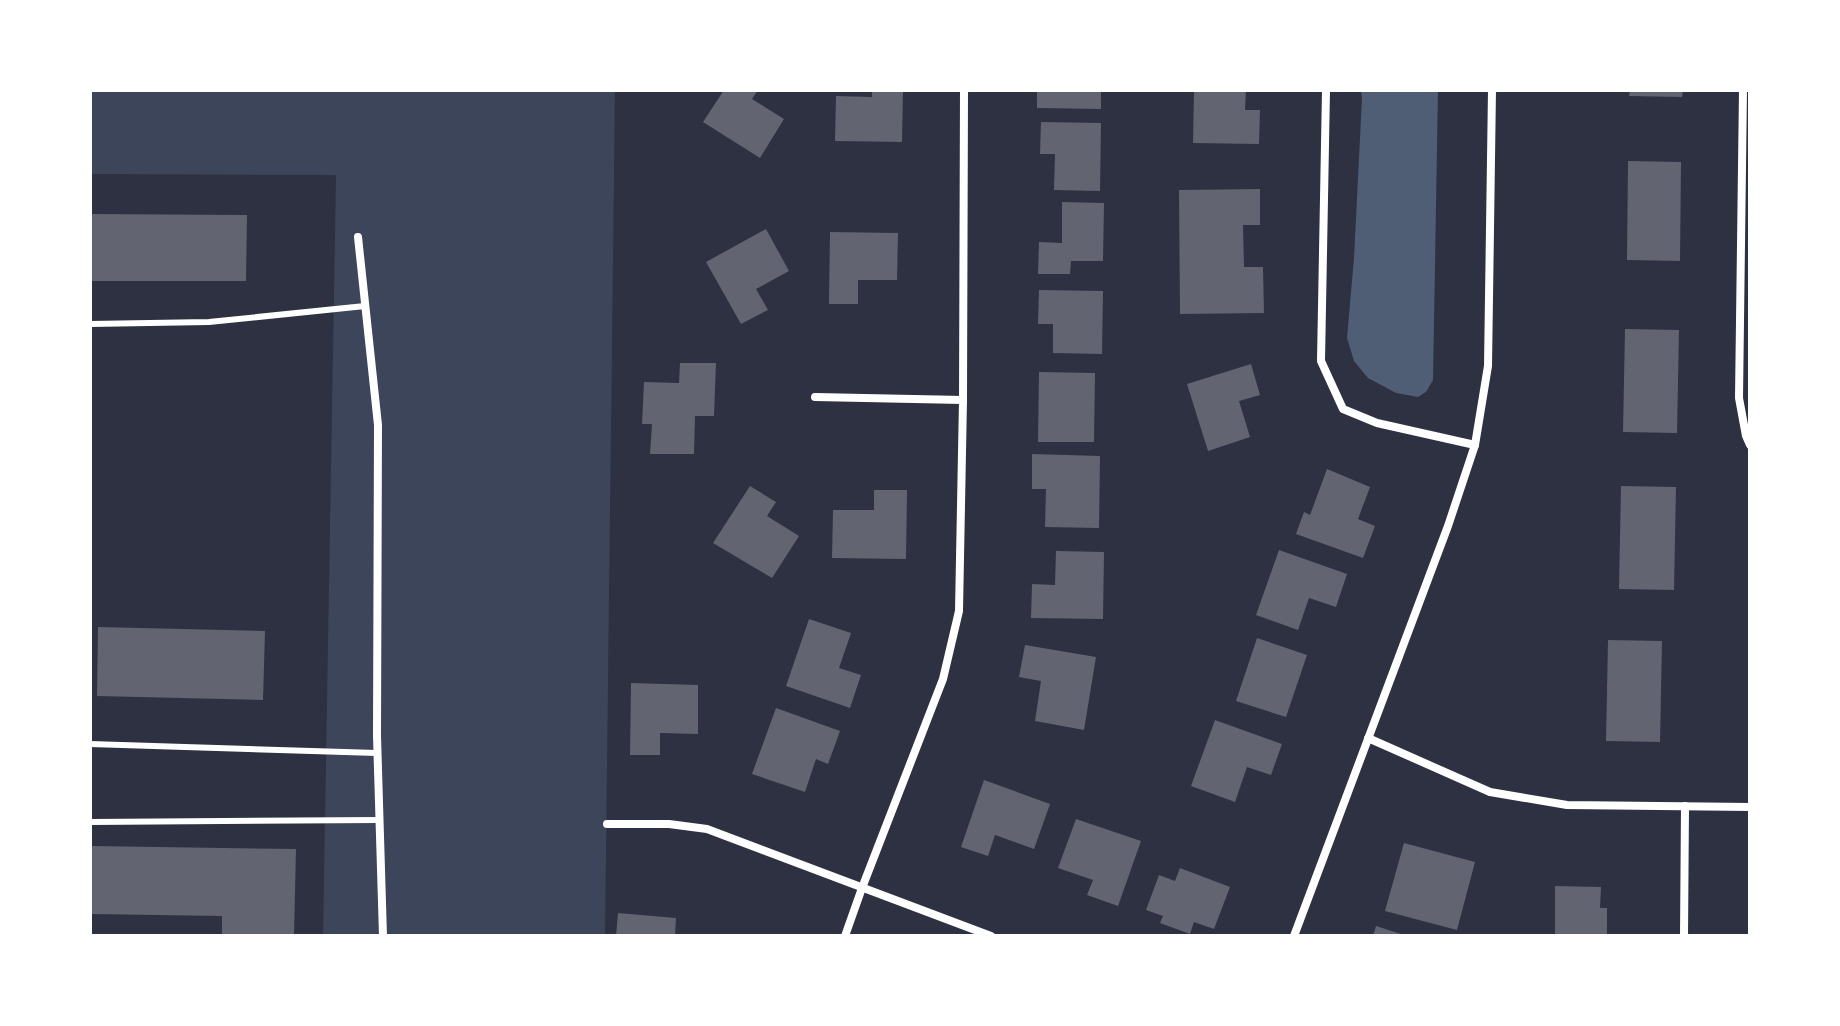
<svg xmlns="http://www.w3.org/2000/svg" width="1840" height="1026" font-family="'Golos Text',sans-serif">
<rect width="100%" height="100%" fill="#2d3142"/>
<polygon fill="#3c4559" points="90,90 615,90 605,936 323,936 336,175 90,174"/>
<polygon fill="#4f5d75" points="1361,90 1438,90 1433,380 1426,392 1418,397 1396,393 1368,378 1354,361 1347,338 1354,258 1362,98"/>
<g fill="#626471">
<polygon points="724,90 758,90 752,99 784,119 760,158 703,122"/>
<polygon points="872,90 903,90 902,142 835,141 836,96 872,97"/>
<polygon points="1037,90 1101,90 1101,109 1037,108"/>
<polygon points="1194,90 1246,90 1245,110 1260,110 1259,144 1193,143"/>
<polygon points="1630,90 1683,90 1682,97 1629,96"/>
<polygon points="1041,122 1101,123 1100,191 1054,190 1055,154 1040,154"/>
<polygon points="1628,161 1681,162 1680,261 1627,260"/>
<polygon points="1260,189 1260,225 1243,225 1244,267 1263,267 1264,313 1180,314 1179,190"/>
<polygon points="1062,202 1104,203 1103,261 1071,261 1070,274 1038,274 1039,242 1062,243"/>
<polygon points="90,214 247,215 246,281 90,281"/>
<polygon points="766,229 789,271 756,289 768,310 741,324 706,262"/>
<polygon points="830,232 898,233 897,280 858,280 858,304 829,304"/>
<polygon points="1039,290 1103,291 1102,354 1053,353 1053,324 1038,324"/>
<polygon points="1625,329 1679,330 1677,433 1623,432"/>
<polygon points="680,363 716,363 714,416 695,416 694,454 650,454 652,424 642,424 644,382 679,383"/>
<polygon points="1251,364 1260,395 1239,401 1250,437 1208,451 1187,384"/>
<polygon points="1039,372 1095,373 1094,442 1038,442"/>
<polygon points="1032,454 1100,456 1099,528 1045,527 1046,489 1032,489"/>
<polygon points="1327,469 1370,487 1358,519 1375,526 1363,558 1296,534 1304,512 1310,515"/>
<polygon points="750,486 776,502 767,516 799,536 772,578 713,543"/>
<polygon points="1621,486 1676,487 1674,590 1619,589"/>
<polygon points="874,490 907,490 906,559 832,558 833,510 874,510"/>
<polygon points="1279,550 1347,574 1336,607 1309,598 1298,630 1256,615"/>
<polygon points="1056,551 1104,552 1103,619 1031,618 1032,584 1055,585"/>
<polygon points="809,619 851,633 839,668 861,675 850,708 786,686"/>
<polygon points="98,627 265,631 263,700 97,696"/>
<polygon points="1257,638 1307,655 1286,717 1236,701"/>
<polygon points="1608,640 1662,641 1660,742 1606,741"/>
<polygon points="1025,645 1096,657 1084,730 1035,721 1041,681 1019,677"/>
<polygon points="631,683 698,685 698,734 660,733 660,755 630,755"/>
<polygon points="776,708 840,731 828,764 816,759 805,792 752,774"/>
<polygon points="1215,720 1282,744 1271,775 1247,767 1235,802 1191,786"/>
<polygon points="984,780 1050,804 1034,849 995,835 988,856 961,847"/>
<polygon points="1076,819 1141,841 1118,906 1087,895 1093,880 1058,868"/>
<polygon points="1404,843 1475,862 1457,930 1385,911"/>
<polygon points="92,846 296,849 294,936 222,936 222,916 91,914"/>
<polygon points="1180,868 1230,887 1214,929 1194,922 1190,934 1160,923 1163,916 1146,910 1159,875 1175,881"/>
<polygon points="1555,886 1601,887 1600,908 1607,908 1607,936 1555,936"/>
<polygon points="618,913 676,918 675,936 616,936"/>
<polygon points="1376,926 1404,935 1404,936 1373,936"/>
</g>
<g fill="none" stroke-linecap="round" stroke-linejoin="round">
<g stroke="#fff" stroke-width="6">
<polyline points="90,324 209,322 365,306"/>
<polyline points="90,744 377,753"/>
<polyline points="90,822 379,820"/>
</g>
<g stroke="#fff" stroke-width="8">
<polyline points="1326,90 1321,361 1343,409 1377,423 1475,445"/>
<polyline points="1743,90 1739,398 1746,436 1750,445"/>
<polyline points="358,237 378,425 377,736 383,936"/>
<polyline points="815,397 963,400"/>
<polyline points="1368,738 1490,792 1567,805 1750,807"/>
<polyline points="607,824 669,824 707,829 991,936"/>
<polyline points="845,936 862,888 943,679 959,611 963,400 964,90"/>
<polyline points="1294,936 1448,526 1475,445 1488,366 1492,90"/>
<polyline points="1684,936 1685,806"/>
</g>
</g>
<rect width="1840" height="1026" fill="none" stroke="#ffffff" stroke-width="184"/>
</svg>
